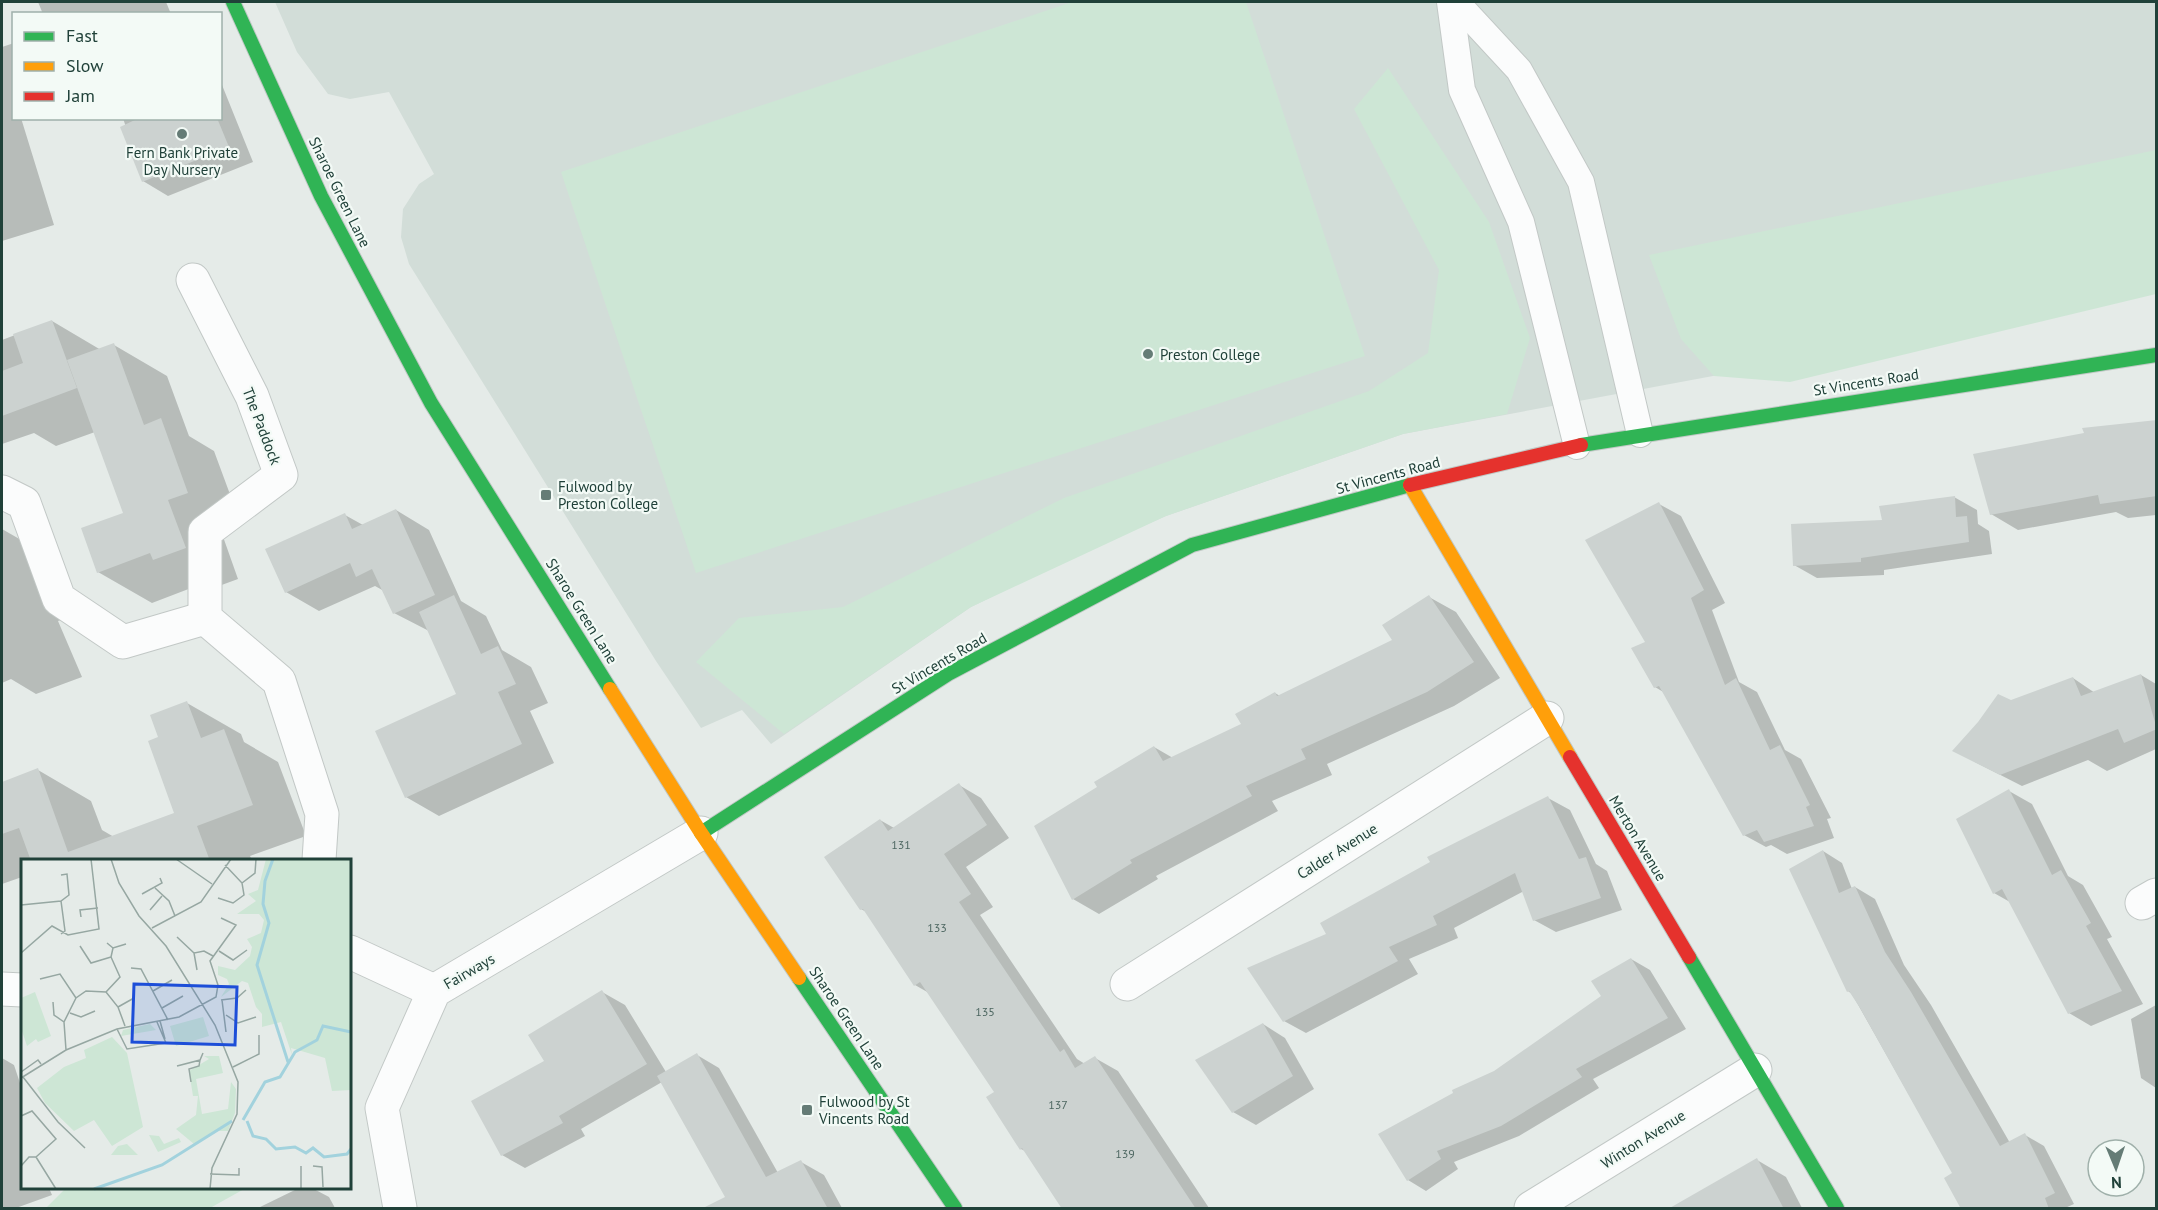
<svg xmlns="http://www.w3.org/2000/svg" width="2158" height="1210" font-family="'PT Sans',sans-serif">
<rect width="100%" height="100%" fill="#e5ebe8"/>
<polygon fill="#d2ddd8" points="275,2 2156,2 2156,293 1403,434 1166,516 1087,550 971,607 771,744 742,710 701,728 656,661 409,264 401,237 403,209 419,184 434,174 389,92 350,99 328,94 297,52"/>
<g fill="#cde6d5">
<polygon points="1072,2 1246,2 1365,356 696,573 561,172"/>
<polygon points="1388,68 1489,222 1530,338 1507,414 1403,434 1166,516 971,607 784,734 696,662 739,618 843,607 1064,498 1369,391 1428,353 1439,270 1354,109"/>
<polygon points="2156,150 2156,294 1790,382 1714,376 1681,339 1649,255"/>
<polygon points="66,1188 246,1188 210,1208 46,1208"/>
</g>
<g fill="#0003">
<polygon points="38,2 166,2 171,14 43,14"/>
<polygon points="14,43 14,118 21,118 54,225 2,241 2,47"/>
<polygon points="220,80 253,162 168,196 143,181 123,118 220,118"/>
<polygon points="52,321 101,350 114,345 167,376 189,436 214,451 241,524 221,531 238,579 208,590 199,585 152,603 98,572 125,513 95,432 56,446 34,433 2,444 2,340"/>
<polygon points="2156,421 2156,515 2128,518 2116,512 2018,530 1991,514"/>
<polygon points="1954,497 1977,510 1978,524 1989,531 1992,554 1884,570 1884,575 1817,578 1794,565 1884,522"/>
<polygon points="1659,504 1681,516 1725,603 1712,610 1739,682 1757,692 1785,750 1801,759 1831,818 1827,819 1834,838 1787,854 1771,845 1766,847 1744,835 1665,693 1655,687 1647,642"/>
<polygon points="396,510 429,530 461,601 486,616 502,650 531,667 548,703 530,711 554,763 439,816 406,797 458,695 429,631 394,613 384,591 375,586 319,611 286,592 345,515 363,525"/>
<polygon points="2,529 35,548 82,612 58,621 82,677 36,694 11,679 2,683"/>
<polygon points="1429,597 1456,612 1500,678 1454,706 1327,764 1332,775 1272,801 1278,811 1156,876 1158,879 1099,914 1073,899 1099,788 1154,747 1173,758 1243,724 1275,693 1280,696 1394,640"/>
<polygon points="2141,675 2156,684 2156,749 2107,771 2088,760 2022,786 1975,762 2011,701 2073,678 2095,693"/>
<polygon points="187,703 241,734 244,742 278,762 306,836 250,856 252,860 22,860 22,877 2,884 2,783 38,770 91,801 102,830 114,837 176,814 160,737"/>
<polygon points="959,785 981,798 1009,838 966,867 993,907 980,915 1077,1059 1085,1064 1095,1058 1118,1071 1209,1208 1064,1208 1025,1151 1021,1149 996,1093 929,993 915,985 868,913 861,909 880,820 894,828"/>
<polygon points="2009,791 2032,804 2068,876 2083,885 2112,937 2107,939 2143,1004 2091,1026 2069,1013 2010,902 1994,893"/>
<polygon points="1548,798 1570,810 1596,864 1607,871 1622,910 1556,932 1534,920 1524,891 1454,928 1458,938 1409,959 1418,974 1306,1033 1284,1021 1329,934"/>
<polygon points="1823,851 1842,863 1852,889 1855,887 1875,899 1904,965 1931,1005 2010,1143 2025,1135 2044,1146 2074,1204 2065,1208 1963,1208 1954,1174 1852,994 1848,991"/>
<polygon points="1631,959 1650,970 1686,1029 1593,1079 1599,1088 1519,1136 1454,1162 1458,1169 1426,1191 1408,1180 1380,1135 1495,1072 1603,997"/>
<polygon points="602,992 625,1005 666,1072 697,1055 719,1068 778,1173 801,1162 824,1175 842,1208 710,1208 727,1198 662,1082 581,1129 585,1136 525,1168 502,1155 547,1061"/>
<polygon points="2156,1005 2156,1088 2141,1078 2131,1019"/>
<polygon points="1263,1024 1285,1038 1314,1089 1256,1125 1233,1112"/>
<polygon points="2,1058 14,1065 22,1089 22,1188 49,1188 52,1195 16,1208 2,1208"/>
<polygon points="1757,1160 1786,1177 1802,1208 1699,1208"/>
<polygon points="299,1188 312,1188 329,1197 335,1208 258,1208"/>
</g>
<g fill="#ccd2d0">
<polygon points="139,118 217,118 229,147 142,182 120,127"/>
<polygon points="52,320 77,388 2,416 2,371 23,363 13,334"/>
<polygon points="114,343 144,425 161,418 188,493 168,500 186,548 153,560 150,553 97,573 81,528 123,513 67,360"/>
<polygon points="2157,420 2157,496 2100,504 2098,495 1990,515 1973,454 2084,433 2082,428"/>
<polygon points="1955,496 1956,517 1967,516 1969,542 1861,558 1861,562 1793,566 1791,524 1882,520 1879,506"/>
<polygon points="1659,502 1704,590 1691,598 1725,685 1736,678 1770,750 1780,745 1810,805 1806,807 1814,826 1764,842 1757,830 1743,836 1659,686 1654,688 1631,648 1645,642 1585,540"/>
<polygon points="396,509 435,595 393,614 372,569 356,577 350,563 285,593 265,549 345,513 352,529"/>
<polygon points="454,595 481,654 498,646 516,684 498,692 522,744 405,798 375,731 456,694 419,612"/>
<polygon points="1429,595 1474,662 1427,692 1301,749 1306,759 1246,786 1252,796 1130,860 1132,863 1072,900 1034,826 1097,787 1094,782 1154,746 1163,761 1241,724 1235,714 1275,692 1277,696 1392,640 1382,625"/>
<polygon points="2141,674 2157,729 2124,743 2118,729 2000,775 1952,751 1978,722 1998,694 2011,700 2073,677 2081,696"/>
<polygon points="187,701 201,738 224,729 253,805 197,826 210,861 31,861 19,828 2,834 2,782 38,768 68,852 174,813 148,741 158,737 150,715"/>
<polygon points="959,783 987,825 944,854 971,894 959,902 1060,1052 1064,1049 1075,1068 1095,1056 1196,1209 1062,1209 1022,1148 1020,1150 986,1097 994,1092 920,982 914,986 863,909 860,910 824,857 880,819 888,831"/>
<polygon points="2009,789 2052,875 2061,870 2091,923 2086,926 2122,991 2068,1014 2002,889 1993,894 1956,819"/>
<polygon points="1548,796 1579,859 1586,857 1601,898 1533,921 1515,873 1433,916 1437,925 1389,947 1398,961 1283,1022 1247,968 1326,934 1320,923 1430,862 1427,857"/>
<polygon points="1823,850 1839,893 1855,886 1885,952 1911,992 2000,1146 2025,1133 2055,1193 2045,1198 2049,1209 1961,1209 1944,1178 1952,1173 1860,1008 1849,991 1847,992 1789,869"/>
<polygon points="1631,958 1668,1018 1576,1069 1582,1077 1501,1126 1437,1151 1441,1159 1407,1181 1378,1134 1453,1093 1452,1090 1494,1071 1601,996 1591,981"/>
<polygon points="602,990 647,1064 559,1116 563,1123 501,1156 471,1101 544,1061 528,1035"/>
<polygon points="1263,1023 1293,1076 1232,1113 1195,1060"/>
<polygon points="697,1053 766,1177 801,1160 828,1209 701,1209 725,1197 657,1076"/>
<polygon points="1757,1158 1784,1209 1668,1209"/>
</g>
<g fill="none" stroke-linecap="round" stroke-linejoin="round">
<g stroke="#c2c8c6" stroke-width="28">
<g id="lane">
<polyline points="1450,2 1462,90 1521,222 1577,446"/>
<polyline points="1456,2 1519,70 1581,182 1640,434"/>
</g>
</g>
<g stroke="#c2c8c6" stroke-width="35">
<g id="street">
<polyline points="193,280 252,396 281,475 205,532 205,618 279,681 322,814 319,860"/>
<polyline points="2,492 24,503 59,599 123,642 205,618"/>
<polyline points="2142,903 2156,895"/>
<polyline points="350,952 434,991"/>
<polyline points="1127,984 1547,718"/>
<polyline points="2,989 22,990"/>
<polyline points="400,1208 382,1108 434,991 701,833"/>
<polyline points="1531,1208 1755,1070"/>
</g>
</g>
<g stroke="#c0c8c5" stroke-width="16">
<g id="fast">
<polyline points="233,2 321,196 431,403 610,689"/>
<polyline points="1581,445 2156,355"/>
<polyline points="701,833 948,674 1192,545 1410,485"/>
<polyline points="1689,957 1837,1208"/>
<polyline points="799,978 955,1208"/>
</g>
</g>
<g stroke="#c0c8c5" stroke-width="16">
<g id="slow">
<polyline points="1410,485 1570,757"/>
<polyline points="610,689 701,833 799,978"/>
</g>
</g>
<g stroke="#c0c8c5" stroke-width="16">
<g id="jam">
<polyline points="1410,485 1581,445"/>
<polyline points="1570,757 1689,957"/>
</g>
</g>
<use href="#lane" stroke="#fbfcfc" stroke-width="26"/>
<use href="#street" stroke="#fbfcfc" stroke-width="33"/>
<use href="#fast" stroke="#30b455" stroke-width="14"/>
<use href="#slow" stroke="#ff9f0a" stroke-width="14"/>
<use href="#jam" stroke="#e5322d" stroke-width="14"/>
</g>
<g fill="#657c76" stroke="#f3faf6" stroke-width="2">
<circle cx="182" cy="134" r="6"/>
<circle cx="1148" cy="354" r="6"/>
<rect x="540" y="489" width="12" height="12" rx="3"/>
<rect x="801" y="1104" width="12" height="12" rx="3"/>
</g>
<g text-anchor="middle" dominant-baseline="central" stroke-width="4.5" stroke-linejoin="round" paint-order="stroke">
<g font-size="12" fill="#4c6660">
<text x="901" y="844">131</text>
<text x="937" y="927">133</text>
<text x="985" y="1011">135</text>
<text x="1058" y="1104">137</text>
<text x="1125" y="1153">139</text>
</g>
<g font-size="15" fill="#204139" stroke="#f3faf6" text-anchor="start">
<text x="182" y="152" text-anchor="middle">Fern Bank Private<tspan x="182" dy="17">Day Nursery</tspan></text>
<text x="1160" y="354">Preston College</text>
<text x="558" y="486">Fulwood by<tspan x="558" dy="17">Preston College</tspan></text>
<text x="819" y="1101">Fulwood by St<tspan x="819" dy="17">Vincents Road</tspan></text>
</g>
<g font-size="15" fill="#204139" stroke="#f3faf6">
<text transform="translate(340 192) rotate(64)">Sharoe Green Lane</text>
<text transform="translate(1866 382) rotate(-9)">St Vincents Road</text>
<text transform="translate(262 426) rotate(69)">The Paddock</text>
<text transform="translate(1388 475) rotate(-15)">St Vincents Road</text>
<text transform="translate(582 611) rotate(58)">Sharoe Green Lane</text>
<text transform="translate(939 663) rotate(-30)">St Vincents Road</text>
<text transform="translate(1638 838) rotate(59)">Merton Avenue</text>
<text transform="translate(1337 851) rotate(-32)">Calder Avenue</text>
<text transform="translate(469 971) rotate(-30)">Fairways</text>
<text transform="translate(847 1018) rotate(56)">Sharoe Green Lane</text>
<text transform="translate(1643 1139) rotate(-32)">Winton Avenue</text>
</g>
</g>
<g transform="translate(21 859)">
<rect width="330" height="330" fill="#e5ebe8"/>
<path d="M245,0H330V231L311,232L304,199L270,189L271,196L260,163L241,168V155L235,148L227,124L221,122L200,138L208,125L206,120L197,116V107L214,111L229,97L231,88L226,80L240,74L243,61L238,55H216L235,42L227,35L237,31ZM14,133L30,177L17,183L15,180L6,187L0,169V139ZM182,158L188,177L155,187L149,167ZM129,165L135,171L100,177L102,171ZM91,178L106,194L122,268L91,287L73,261L53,272L24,244L16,229L43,208L65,199L63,191ZM183,197H198L202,214L175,220L181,255L207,250L210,223L215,230L214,254L207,272H197L173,285L155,270L175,256L177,237H172L168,212L188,200ZM128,276L138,277L143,285L158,279L160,283L137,293ZM106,285L117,296H90L97,287Z" fill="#cde6d5"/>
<path fill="none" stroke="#a2d2dd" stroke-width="3" d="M252,0L244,22L242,45L248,64L236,106L267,203M222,261L244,223L259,218L274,193L296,181L302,167L330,173M226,262L232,277L245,280L255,290L274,288L285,294L292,289L303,298L326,295L330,290M73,330L141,306L211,262"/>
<path fill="none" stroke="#96a7a2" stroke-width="1.5" d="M90,0L98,24L118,57L145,87L194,166L217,223L216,255L191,309L189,330M155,0L191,25M221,24L234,14L235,0M134,29L148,42L154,57M121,35L141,24L139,19M197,39L212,44L223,36L221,24L204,6M0,46L40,42L48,36L46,15L40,16M129,51L141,37M60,58L59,51L77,49M131,69L180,43L210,0M40,75L44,72L40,42M156,78L173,94M86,84L92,89L105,85M59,87L70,104L90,98M198,92L212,101L226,91M0,94L31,67L47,76L78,70L70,0M110,109L120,110L147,161M176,111L173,94L183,92L192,97M19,120L39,115L55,139M132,132L151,121M85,133L99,118L90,98L92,89M200,141L216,139L225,131M201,141L205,173M32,143L33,156L43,163M97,148L113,139M141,149L162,137M49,154L60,158L74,152M205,156L217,164L235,158M139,162L144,180M136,163L145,184M96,170L106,190L145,184M45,191L43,163L55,139L65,132L85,133L97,148L104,167M156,207L179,201L182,194M212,208L238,195V176M0,213L17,201L20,205M2,218L37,263L64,289M0,219L45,191L96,170L158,158L195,138L197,126L189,102L215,66L200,59M170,223L168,210L178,207L179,201M0,257L11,252L35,280L15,298M15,298L35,330M0,307L8,298H15M292,307L301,308L302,328M189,315L218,316V309M280,330V307"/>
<path fill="#1d4ed8" fill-opacity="0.15" stroke="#1d4ed8" stroke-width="3" d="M113,125L216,128L214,186L111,183Z"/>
<rect width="330" height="330" fill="none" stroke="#204139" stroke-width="3"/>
</g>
<rect width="2158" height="1210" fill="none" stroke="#204139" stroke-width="6"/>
<rect x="12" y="12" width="210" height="108" fill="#f3faf6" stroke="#9fb0aa" stroke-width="1.5"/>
<rect x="24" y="32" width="30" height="9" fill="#30b455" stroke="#9fb0aa" stroke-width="1.5"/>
<text x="66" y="42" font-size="18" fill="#204139">Fast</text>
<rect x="24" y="62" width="30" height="9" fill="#ff9f0a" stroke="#9fb0aa" stroke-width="1.5"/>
<text x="66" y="72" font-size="18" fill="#204139">Slow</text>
<rect x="24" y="92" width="30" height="9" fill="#e5322d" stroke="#9fb0aa" stroke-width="1.5"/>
<text x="66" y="102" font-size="18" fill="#204139">Jam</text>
<g transform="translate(2116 1168) rotate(178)"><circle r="28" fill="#f3faf6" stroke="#9fb0aa" stroke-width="1.5"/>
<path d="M0-4.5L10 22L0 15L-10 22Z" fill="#657c76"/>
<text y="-9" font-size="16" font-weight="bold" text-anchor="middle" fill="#204139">N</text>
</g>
</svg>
